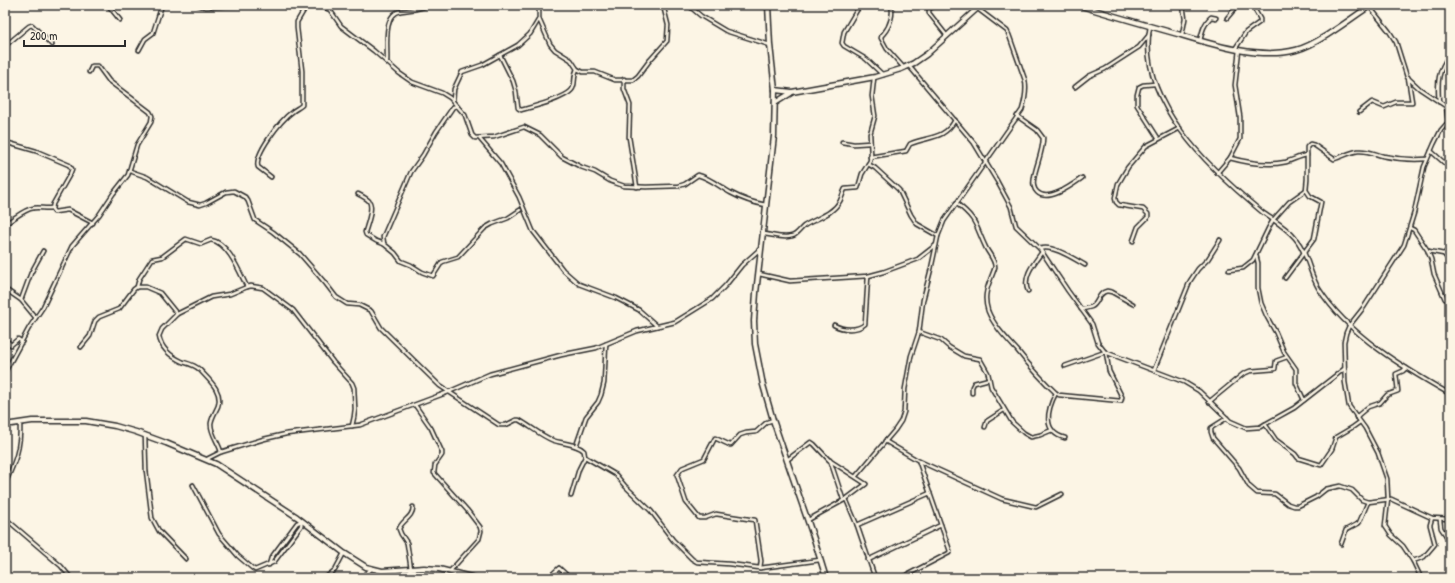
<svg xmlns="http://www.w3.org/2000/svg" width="1455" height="583" font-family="'Patrick Hand',sans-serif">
<rect width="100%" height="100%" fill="#fcf5e5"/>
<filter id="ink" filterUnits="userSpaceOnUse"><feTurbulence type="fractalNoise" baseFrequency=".025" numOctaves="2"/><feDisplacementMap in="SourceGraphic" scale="8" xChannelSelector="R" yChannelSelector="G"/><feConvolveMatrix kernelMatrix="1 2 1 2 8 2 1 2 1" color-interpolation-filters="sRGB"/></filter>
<g filter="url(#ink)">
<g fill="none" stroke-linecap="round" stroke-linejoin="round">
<g stroke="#2b2b2b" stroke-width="5.5">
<g id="street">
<polyline points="108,5 120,20"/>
<polyline points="198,5 206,7 258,5"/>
<path d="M319,5L330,10L341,26L374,51L399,73L412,82L442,93L450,98L465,115L472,135L475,138L494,137L524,127L540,135L562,157L581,167L595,172L610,181L624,186L646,187L679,186L685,184L698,175C710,178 720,187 731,193C742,199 754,203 766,205"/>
<polyline points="541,5 539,10 539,19 550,44 555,50 571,60 577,69 583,72 595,72 615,80 633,80 638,76 650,60 667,41 668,25 663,5"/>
<polyline points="688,5 701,16 726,31 770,45"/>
<polyline points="860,5 844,32 842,43 844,46 866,59 883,75"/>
<path d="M891,5C894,13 890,26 884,33C880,38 883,32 881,38L887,49L904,68"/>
<polyline points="936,5 929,9 929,13 947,36"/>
<polyline points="1369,6 1389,31 1396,42 1407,77 1420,89 1450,109"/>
<polyline points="1227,18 1238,5"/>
<path d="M1150,26C1136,101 1210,169 1262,212C1273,220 1286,227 1295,238C1308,253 1309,273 1319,289C1348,335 1404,368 1450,394"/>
<polyline points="1182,35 1185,19 1183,5"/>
<path d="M1200,41C1202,32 1204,23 1211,17L1216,18"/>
<polyline points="5,46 29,26 32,25 52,45"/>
<polyline points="1235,49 1246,32 1260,22 1260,19 1252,5"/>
<polyline points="139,50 145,39 153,33 162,5"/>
<path d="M500,55L513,81L516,91L518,108L521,110C532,107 569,98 573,88C576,81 573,76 577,69"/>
<path d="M387,61C388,48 382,14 401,11C411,9 419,10 428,5"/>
<polyline points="909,66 974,143 997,181 1011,207 1016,226 1040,249 1068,291 1092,324 1098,343 1105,352 1184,382 1199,391 1230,421 1246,428 1260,427 1294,408 1344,369"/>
<polyline points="624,79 624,89 630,105 629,137 637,187"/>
<polyline points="1155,84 1143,85 1139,87 1137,95 1137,105 1158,138"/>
<polyline points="1075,87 1089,76 1105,69 1139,47 1149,35"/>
<polyline points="453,100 454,89 462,72 482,65 518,45 530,34 539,19"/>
<path d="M1439,102C1437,81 1438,71 1450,54"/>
<polyline points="457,106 453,107 451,110 436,132 423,155 411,172 386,230 383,237 384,244 395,253 401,261 411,265 422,272 433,276 442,262 458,257 485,228 492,224 508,218 520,210"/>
<polyline points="1446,106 1448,121"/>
<polyline points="1359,112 1372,102 1384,107 1396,102 1412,102 1408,77"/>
<path d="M1017,116L1037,130L1043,138C1043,152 1036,165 1034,178C1033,183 1033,188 1037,192C1048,203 1072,185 1082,178"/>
<polyline points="479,138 501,164 519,197 533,231 563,270 579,284 616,298 639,310 657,326"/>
<polyline points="5,142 36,151 69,165 72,169 70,174 53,204 52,209 54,212 68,210 93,223"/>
<polyline points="842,142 854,144 870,143"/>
<polyline points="1431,151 1450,168"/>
<path d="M870,157L906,151L910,144C929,136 944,140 955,120"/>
<path d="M1230,158C1248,163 1268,166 1286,162C1293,160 1300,156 1307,155"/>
<polyline points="868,164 875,168 899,190 911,215 917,224 938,236"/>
<path d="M130,171L147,177L188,202L200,205L206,203L226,192L234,191L245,197L248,201L255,220L273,232L300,254L326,284L336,297L347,304L359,305L371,311L381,328L440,386L499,425H506L516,420H519C530,426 540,435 552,440C562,444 576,443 584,451L585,457L616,475L625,486L651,511L673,540L692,559L697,562L729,564L760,568L820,560"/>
<polyline points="1217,173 1230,158 1240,139 1240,117 1235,85 1239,50"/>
<path d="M271,177L258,167C254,154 281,120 292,112C295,109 299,108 302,105V71L297,28V22L307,5"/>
<path d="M358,194C362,196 366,198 369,201C374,208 367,225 365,232L366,235L376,241L384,244"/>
<path d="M956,203C978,220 975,225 986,248C989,254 995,260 995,267C994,271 992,275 991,278C986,290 984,299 988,311C994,326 1006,338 1017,350C1029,365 1042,380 1056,393L1059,395L1121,401L1122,397L1109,371L1106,352"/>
<path d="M5,224C14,219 24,209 34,208C40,207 45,209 51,208"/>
<polyline points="1410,228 1414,230 1428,251 1444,254 1447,258 1450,259"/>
<path d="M764,234C773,235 784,239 792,236C797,235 800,229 804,226C816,218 832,215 840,201C842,197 843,193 845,189L858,188L862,174L870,161L871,154L870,134L875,116L872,96L874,78"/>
<polyline points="1133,241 1138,227 1148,217 1148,214 1143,209 1119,205 1116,202 1115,198 1118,184 1128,167 1146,146 1180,128"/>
<path d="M1040,249C1052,244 1074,259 1085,265"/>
<polyline points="1428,252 1431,259 1434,274 1445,299"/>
<polyline points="1444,254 1450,248"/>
<polyline points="1256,255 1258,263 1258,288 1261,303 1267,317 1276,333 1284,352 1296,369 1296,383 1304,400"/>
<path d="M1229,270L1243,268L1253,260L1269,227L1273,220L1289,202L1306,190L1307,179V147L1310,144L1314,145L1334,159C1342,157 1350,152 1358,151C1367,150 1375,154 1383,156C1397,159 1413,160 1427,159"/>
<polyline points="759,274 790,281 868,276 883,272 918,259 936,245"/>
<polyline points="1285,278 1314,239 1321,202 1310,196 1306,190"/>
<path d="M137,287L139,279L152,259L162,257L186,239L201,244L211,240C228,242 240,273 247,287"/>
<polyline points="5,289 21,300 35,317"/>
<path d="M1028,291C1022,277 1034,263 1042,252"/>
<polyline points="21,300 31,273 43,251"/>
<path d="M1081,309C1084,309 1088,308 1091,307C1099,304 1097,293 1107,291L1112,292L1133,304"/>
<path d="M834,325C843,330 857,331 865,324L868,276"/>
<polyline points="919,332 941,340 949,347 964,356 980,359 988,373 991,387 1012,422 1024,433 1031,437 1040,435 1052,430"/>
<polyline points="5,339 11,345 18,339 22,342"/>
<polyline points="81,347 90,336 95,321 99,317 119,309 134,289 137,287 146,287 160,293 177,314"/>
<polyline points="1065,366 1105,352"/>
<polyline points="1154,370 1190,281 1198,269 1208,259 1220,240"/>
<polyline points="5,372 29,328 43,307 72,246 99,215 113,194 128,175 137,145 151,122 152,116 150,112 109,81 98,66 92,66 89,72"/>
<polyline points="972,393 972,387 974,383 989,379"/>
<path d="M1056,393C1047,410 1042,432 1065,438"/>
<polyline points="1209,402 1243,374 1250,371 1275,369 1276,361 1287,357"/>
<polyline points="415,405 431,428 442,452 442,455 435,465 434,473 467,510 480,527 481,531 479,539 450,571"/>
<polyline points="1356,417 1368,407 1380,403 1387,395 1398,391 1396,374 1403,371 1406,368"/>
<polyline points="1227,418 1211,428 1211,432 1213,438 1239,468 1249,486 1257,493 1275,494 1288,504 1294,506 1298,506 1316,497 1326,489 1340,486 1352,490 1362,500 1368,502 1391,499 1432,518 1450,519"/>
<polyline points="1265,424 1276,440 1295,454 1298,458 1321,465 1332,449 1336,437 1353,427 1360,422"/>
<polyline points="985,427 987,421 1004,410"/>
<polyline points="145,435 146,470 152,518 159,531 186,559"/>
<polyline points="885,441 919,461 980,489 1002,499 1036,507 1062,494"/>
<polyline points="576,446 586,417 598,402 601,395 604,383 606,344"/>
<path d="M221,452C219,443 210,433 211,423C212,417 216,411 218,406C223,391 209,380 200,370C195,365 190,364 183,362C172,357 161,349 159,336L162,329L177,314L211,297L230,294L247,287L251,286L263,288L293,310L333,362L352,383L354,388L355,409L354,417L352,426"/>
<polyline points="207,459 221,452 264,439 286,434 360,425 446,393 490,374 561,355 596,348 637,331 675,322 712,299 726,285 742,265 760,249"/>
<polyline points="787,460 811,442 814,444 829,460 866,484 846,499 808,520"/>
<polyline points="830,460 843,499"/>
<path d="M856,476L895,430L901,421L904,412L905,389L911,356L919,332L923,300L931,269L938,236L944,221L1022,110C1025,100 1027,90 1025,80L1009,35L1007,31L978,9"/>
<path d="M5,484C15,462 21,448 20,423"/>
<polyline points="193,485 219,534 238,556 252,568 255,570 274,562 301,526 302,521"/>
<polyline points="571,496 579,469 585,457"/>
<polyline points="846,499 857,525 875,578"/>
<polyline points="5,518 61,566 71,578"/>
<polyline points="1440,520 1441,528 1449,540"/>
<polyline points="857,525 930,493"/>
<polyline points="1341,544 1346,530 1359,523 1368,502"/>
<polyline points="868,560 941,525 919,462"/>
<polyline points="1413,561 1424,557 1435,544 1430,525 1432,518"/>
<polyline points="269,565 271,558 297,523 302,521"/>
<polyline points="760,568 761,561 755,520 716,514 705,518 699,518 686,502 677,475 682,468 704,459 715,438 730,445 731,445 740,435 746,433 756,432 767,422 773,420"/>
<path d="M411,569L407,543L401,534L399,529C402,520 413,518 413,507"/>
<polyline points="325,578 335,570 344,553"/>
<polyline points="362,578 371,569"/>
<polyline points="548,578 559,568 570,578"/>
<polyline points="901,578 949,553 950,551 941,525"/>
<polyline points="1421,578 1413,561 1403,546 1391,535 1385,526 1388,499 1387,479 1378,453 1365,428 1349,406 1345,382 1344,342 1346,333 1349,326 1364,307 1404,245 1414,213 1424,167 1434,144 1441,130 1450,120"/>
</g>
</g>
<g stroke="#2b2b2b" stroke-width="7">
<g id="secondary">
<polyline points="768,5 770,45 775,90 774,136 756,293 754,321 755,344 763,385 773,420 814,539 826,578"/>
<path d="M1078,5C1110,15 1142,24 1174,33C1211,44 1258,60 1296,50C1317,45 1352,18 1371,5"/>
<polyline points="775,90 792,92 875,77 901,69 914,63 927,54 981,5"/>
<polyline points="775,103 791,93"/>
<polyline points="5,425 32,421 86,421 115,426 136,432 166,443 216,464 297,517 344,553 366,567 382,571 424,568 439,569 475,578"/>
</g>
</g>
<use href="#street" stroke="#fcf5e5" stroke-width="2.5"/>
<use href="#secondary" stroke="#fcf5e5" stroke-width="4"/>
</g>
</g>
<rect width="1455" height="583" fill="none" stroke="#fcf5e5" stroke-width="20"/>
<rect x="10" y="10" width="1435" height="563" fill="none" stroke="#2b2b2b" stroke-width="1.5" filter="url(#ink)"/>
<path d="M24 40v6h101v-6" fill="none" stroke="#2b2b2b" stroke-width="2"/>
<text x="30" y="40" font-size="12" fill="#2b2b2b" stroke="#fcf5e5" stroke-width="3" paint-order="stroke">200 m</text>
</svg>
